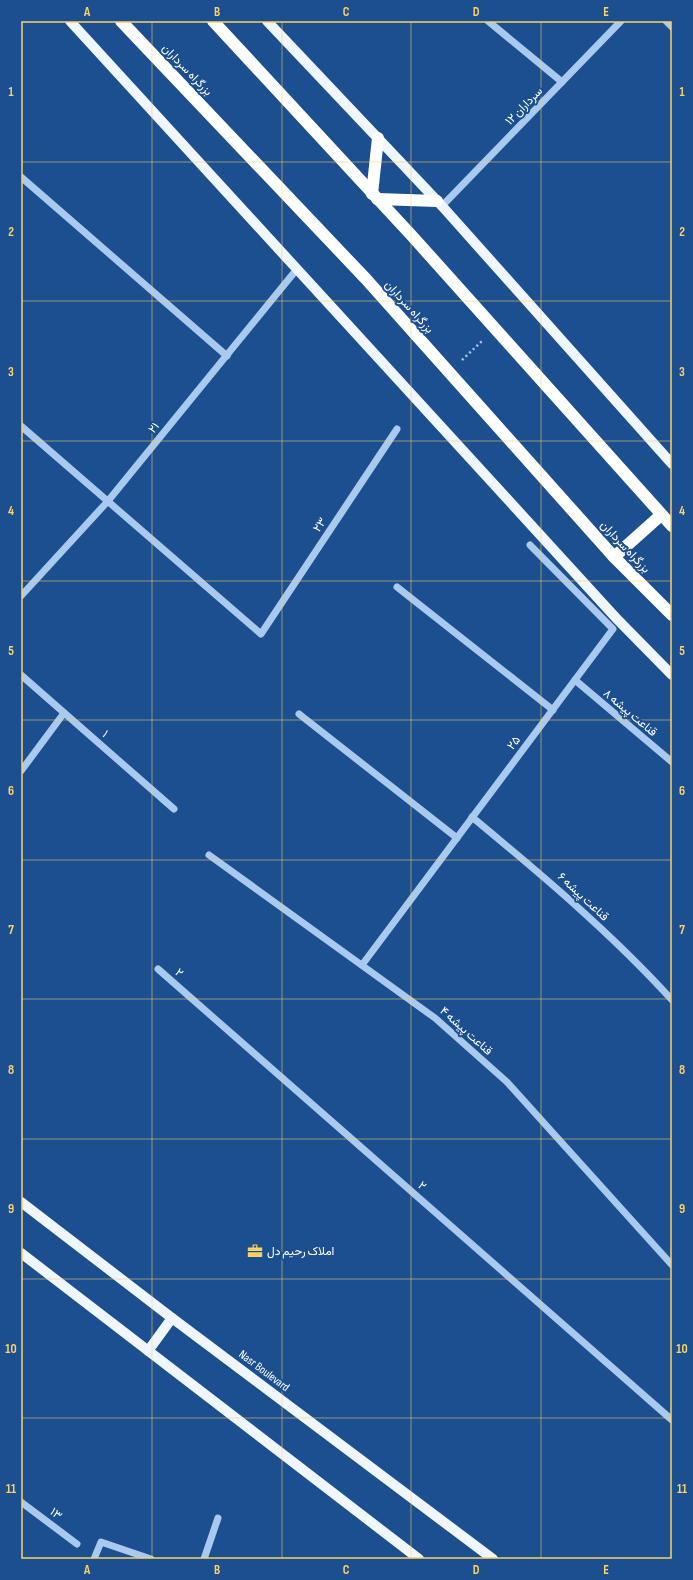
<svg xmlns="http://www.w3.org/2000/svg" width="693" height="1580" font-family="'Sofia Sans Condensed',Vazirmatn,sans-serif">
<rect width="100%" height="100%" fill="#1b4f8f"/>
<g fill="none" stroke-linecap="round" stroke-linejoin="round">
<polyline stroke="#a9c9ee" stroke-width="2.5" stroke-dasharray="2 3" stroke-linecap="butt" points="462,360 482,341"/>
<g stroke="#a9c9ee" stroke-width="7">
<polyline points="488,21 562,82"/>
<polyline points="666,21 672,27"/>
<polyline points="21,177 227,356"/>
<polyline points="442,206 621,21"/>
<polyline points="21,426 261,634 397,429"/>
<polyline points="397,587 553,710"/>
<polyline points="21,596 108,501 297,269"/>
<polyline points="21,675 174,809"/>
<polyline points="575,680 672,762"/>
<polyline points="299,714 457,838"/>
<polyline points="21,771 64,713"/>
<path d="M472,817C542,875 611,933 672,1000"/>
<polyline points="209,855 435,1018 507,1082 672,1265"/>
<polyline points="362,965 613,629 530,545"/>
<polyline points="158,969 672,1420"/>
<polyline points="21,1502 77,1544"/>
<polyline points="94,1559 101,1542 151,1559"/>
<polyline points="204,1559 218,1518"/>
</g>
<g stroke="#f0f6ff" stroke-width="10">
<polyline points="70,21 618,620 672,675"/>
<polyline points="267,21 442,206 672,464"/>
<polyline points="21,1202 172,1318 493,1559"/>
<polyline points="21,1253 419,1559"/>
<polyline points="148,1351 172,1318"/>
</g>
<g stroke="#fff" stroke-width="12">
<polyline points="121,21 366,279 614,557 672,615"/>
<polyline points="213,21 413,237 672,526"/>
<polyline points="372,194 378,138"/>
<polyline points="377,199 437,201"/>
<polyline points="614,557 661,515"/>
</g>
</g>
<path fill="none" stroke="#ffd166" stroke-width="1" stroke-opacity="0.55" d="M152,21V1559M282,21V1559M411,21V1559M541,21V1559M21,162H672M21,301H672M21,441H672M21,581H672M21,720H672M21,860H672M21,999H672M21,1139H672M21,1279H672M21,1418H672"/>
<defs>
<g id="office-bare" transform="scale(1.2)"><path d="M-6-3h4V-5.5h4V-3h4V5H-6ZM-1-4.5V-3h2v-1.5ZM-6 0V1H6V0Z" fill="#ffd166" stroke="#1b4f8f" stroke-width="2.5" paint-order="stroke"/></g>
</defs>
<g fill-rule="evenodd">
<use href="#office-bare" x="255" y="1251"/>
</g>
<g text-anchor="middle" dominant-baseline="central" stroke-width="4" stroke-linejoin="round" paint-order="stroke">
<g font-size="12" fill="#fff" stroke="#1b4f8f">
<text transform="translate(187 70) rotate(46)">بزرگراه سرداران</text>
<text transform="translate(524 106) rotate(-46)">۱۲ سرداران</text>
<text transform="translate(409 307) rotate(48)">بزرگراه سرداران</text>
<text transform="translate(154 428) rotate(-51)">۲۱</text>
<text transform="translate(320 525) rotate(-57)">۲۳</text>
<text transform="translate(625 547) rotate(47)">بزرگراه سرداران</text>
<text transform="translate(630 713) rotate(40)">قناعت پیشه ۸</text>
<text transform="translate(105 734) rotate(41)">۱</text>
<text transform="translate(514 743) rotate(-53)">۲۵</text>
<text transform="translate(583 897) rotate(43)">قناعت پیشه ۶</text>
<text transform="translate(179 973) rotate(41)">۲</text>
<text transform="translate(466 1031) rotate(42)">قناعت پیشه ۴</text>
<text transform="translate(422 1186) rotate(41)">۲</text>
<text transform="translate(264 1371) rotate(37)">Nasr Boulevard</text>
<text transform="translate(56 1514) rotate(37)">۱۳</text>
</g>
<g font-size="12" fill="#fff" stroke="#1b4f8f" text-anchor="start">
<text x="267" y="1251">املاک رحیم دل</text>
</g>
</g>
<rect width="693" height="1580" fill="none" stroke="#1b4f8f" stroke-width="44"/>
<rect x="22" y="22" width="649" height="1536" fill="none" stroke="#ffd166" stroke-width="1.5"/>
<g font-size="13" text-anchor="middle" font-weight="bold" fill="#ffd166">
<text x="87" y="16">A</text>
<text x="217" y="16">B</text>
<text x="346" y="16">C</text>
<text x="476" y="16">D</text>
<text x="606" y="16">E</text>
<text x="11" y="96">1</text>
<text x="682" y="96">1</text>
<text x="11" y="236">2</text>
<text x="682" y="236">2</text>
<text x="11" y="376">3</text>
<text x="682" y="376">3</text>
<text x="11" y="515">4</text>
<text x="682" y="515">4</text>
<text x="11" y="655">5</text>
<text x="682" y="655">5</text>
<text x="11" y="795">6</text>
<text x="682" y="795">6</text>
<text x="11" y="934">7</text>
<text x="682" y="934">7</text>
<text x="11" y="1074">8</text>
<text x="682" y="1074">8</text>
<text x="11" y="1213">9</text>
<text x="682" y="1213">9</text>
<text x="11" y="1353">10</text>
<text x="682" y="1353">10</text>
<text x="11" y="1493">11</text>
<text x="682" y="1493">11</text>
<text x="87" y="1574">A</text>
<text x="217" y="1574">B</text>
<text x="346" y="1574">C</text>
<text x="476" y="1574">D</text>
<text x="606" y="1574">E</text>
</g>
</svg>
